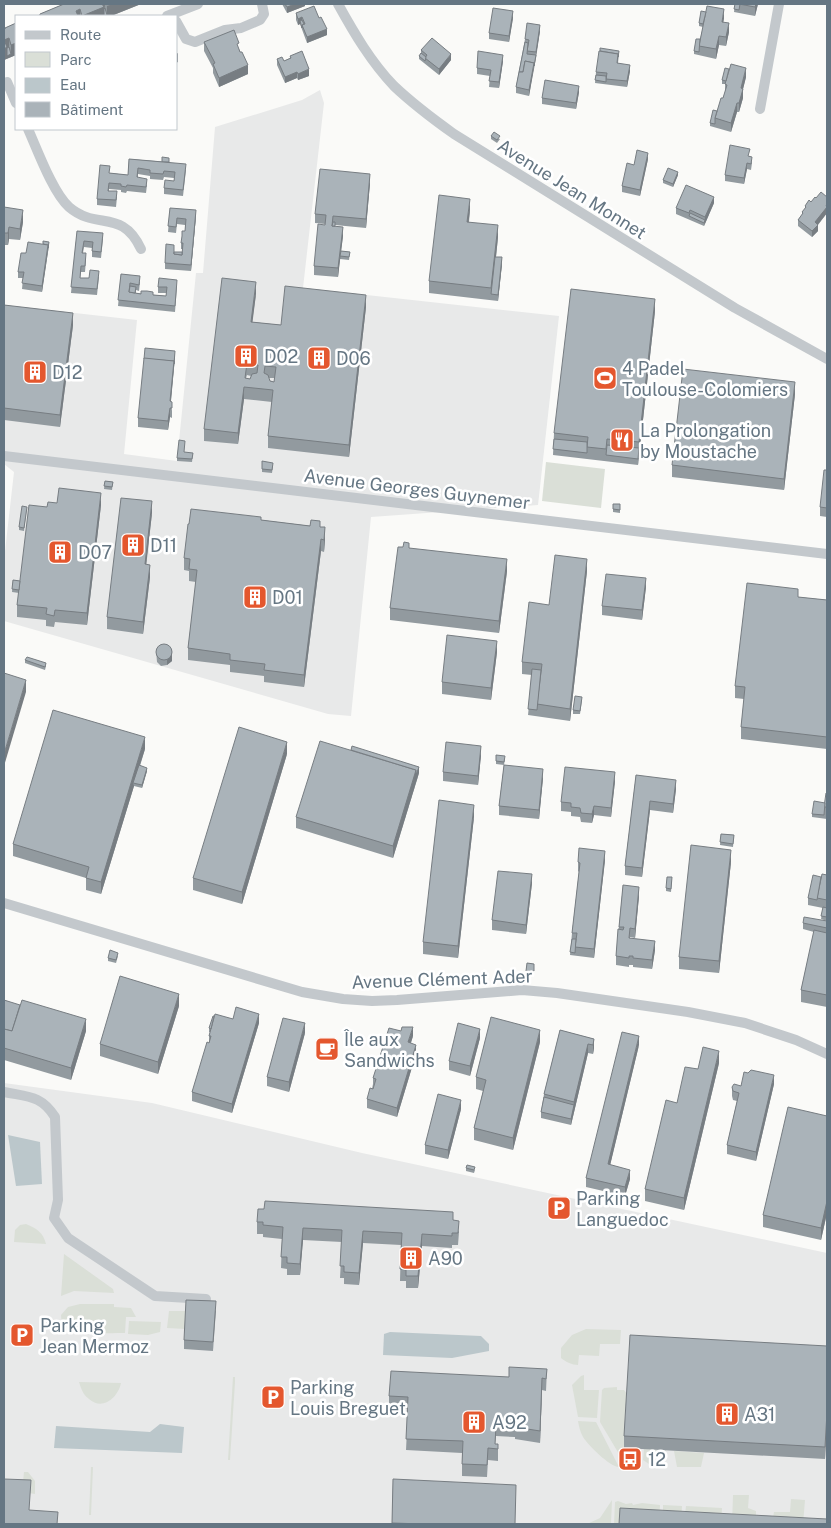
<svg xmlns="http://www.w3.org/2000/svg" width="831" height="1528" font-family="'Public Sans',sans-serif">
<rect width="100%" height="100%" fill="#fafaf8"/>
<g fill="#e8e9e9">
<polygon points="320,90 324,103 303,288 559,316 538,505 371,517 351,716 328,714 4,621 4,560 14,472 4,464 4,305 137,320 124,454 177,461 196,273 203,273 215,127 302,100"/>
<polygon points="4,1083 152,1103 362,1153 827,1253 827,1524 4,1524"/>
</g>
<g fill="#dadfd7">
<polygon points="546,462 605,469 601,508 542,501"/>
<path d="M26,1224C37,1229 43,1232 46,1244L14,1242L15,1230L20,1225Z"/>
<polygon points="64,1254 113,1289 114,1293 74,1291 61,1296"/>
<path d="M80,1304H114V1307L131,1308L136,1317H126L125,1333C111,1333 76,1335 65,1326C62,1323 61,1319 61,1315L68,1307Z"/>
<polygon points="169,1311 186,1311 185,1329 167,1328"/>
<polygon points="129,1321 161,1322 160,1332 148,1335 128,1334"/>
<path d="M586,1329L621,1330L620,1344H600L599,1356L579,1355L578,1365C572,1365 566,1362 561,1358V1348L572,1335Z"/>
<polygon points="584,1375 584,1390 599,1390 597,1418 578,1417 572,1385 581,1376"/>
<polygon points="233,1377 235,1377 235,1382 230,1460 228,1460"/>
<path d="M79,1382L121,1383C118,1398 102,1411 89,1399C83,1395 81,1388 79,1382Z"/>
<polygon points="617,1387 617,1390 624,1390 627,1394 624,1448 640,1449 640,1460 622,1459 600,1422 602,1390 604,1388"/>
<path d="M578,1421L596,1422L619,1467C610,1467 588,1445 583,1437C580,1432 579,1426 578,1421Z"/>
<polygon points="644,1449 666,1450 666,1454 662,1466 652,1466 643,1460"/>
<polygon points="674,1451 704,1453 701,1467 677,1467"/>
<polygon points="91,1467 93,1467 91,1515 89,1515"/>
<polygon points="24,1472 28,1472 35,1481 35,1494 22,1492"/>
<polygon points="733,1495 749,1495 748,1508 756,1511 756,1524 732,1524"/>
<polygon points="791,1499 805,1500 803,1524 772,1524 774,1512 790,1512"/>
<polygon points="612,1500 611,1524 587,1524 600,1518"/>
<polygon points="618,1501 626,1504 632,1503 633,1505 642,1503 660,1505 659,1522 614,1524 615,1502"/>
<polygon points="663,1505 682,1506 681,1523 663,1522"/>
<polygon points="686,1506 722,1508 721,1524 684,1523"/>
</g>
<g fill="#bbc7cb">
<polygon points="8,1135 40,1142 42,1184 16,1186"/>
<polygon points="390,1332 481,1336 489,1344 489,1351 452,1358 383,1355 384,1334"/>
<polygon points="160,1424 184,1427 182,1453 54,1448 56,1426 150,1432"/>
</g>
<g fill="none" stroke-linecap="round" stroke-linejoin="round">
<g stroke="#c3c8cc" stroke-width="10">
<path d="M338,4C354,33 371,62 394,86C413,104 433,119 454,134L735,308L827,359"/>
<polyline points="167,16 198,4"/>
<polyline points="176,21 186,39 195,42 225,30 241,28 260,20 264,14 262,4"/>
<polyline points="7,82 16,103"/>
<polyline points="760,109 779,4"/>
<path d="M28,129C37,149 53,193 69,207C97,231 122,208 141,249"/>
<polyline points="4,456 827,554"/>
<polyline points="4,903 302,992 343,999 372,1001 397,1000 522,990 557,993 688,1012 745,1023 796,1040 827,1054"/>
<path d="M4,1092C28,1097 41,1095 55,1117L58,1200L54,1218L68,1238L155,1296L206,1299"/>
</g>
</g>
<g fill="#929a9f" fill-rule="evenodd">
<polygon points="64,4 141,4 111,16 37,16 40,15 40,14"/>
<polygon points="282,4 305,4 305,6 287,13"/>
<polygon points="735,4 758,4 755,16 734,12"/>
<polygon points="296,13 319,18 327,35 307,43 300,24 298,25 296,20"/>
<polygon points="513,18 509,42 489,39 489,33"/>
<polygon points="724,18 723,22 729,32 726,46 719,45 716,59 694,54 694,51 700,39 703,27 699,26 699,23"/>
<polygon points="16,23 16,55 4,60 4,30 5,28"/>
<polygon points="540,31 529,96 516,93 516,87 525,39"/>
<polygon points="204,42 239,49 248,74 219,87 213,73 213,68 204,51"/>
<polygon points="421,50 451,60 439,75 419,59 419,56 421,53"/>
<polygon points="619,54 618,63 630,71 627,87 595,83 596,72"/>
<polygon points="290,56 309,76 298,80 297,78 285,83 277,65 277,59 284,61 290,58"/>
<polygon points="503,61 499,88 489,87 490,76 477,74 477,68"/>
<polygon points="746,77 743,89 743,98 739,112 737,112 731,132 710,126 710,123 717,111 723,98 725,93 725,84 722,84 722,80"/>
<polygon points="579,92 576,109 542,104 542,98"/>
<polygon points="491,136 500,139 497,143 491,139"/>
<polygon points="750,156 752,163 751,170 747,169 744,184 725,181 725,175"/>
<polygon points="129,159 169,162 186,170 183,196 164,194 164,188 174,181 174,178 164,177 163,180 150,179 150,176 138,174 138,178 147,185 146,193 127,191 126,193 121,192 121,190 109,189 109,191 117,197 116,207 97,205 97,199 110,173 128,175"/>
<polygon points="648,159 640,196 622,192 622,186 634,165"/>
<polygon points="678,175 673,187 663,183 663,180"/>
<polygon points="370,183 366,228 335,225 335,226 343,236 341,251 350,252 349,260 340,259 340,258 338,277 314,275 314,266 325,224 315,223 315,214"/>
<polygon points="827,197 827,213 818,225 818,231 812,237 798,226 798,220 802,215 802,212 805,209 805,206 816,198"/>
<polygon points="714,203 704,226 676,214 676,208"/>
<polygon points="4,207 23,222 20,240 9,239 8,245 4,245"/>
<polygon points="170,208 196,216 191,271 165,269 165,263 174,252 182,252 183,249 181,249 181,243 185,231 185,225 177,224 176,233 168,232"/>
<polygon points="470,210 469,222 498,237 496,257 502,264 498,301 429,293 429,281"/>
<polygon points="77,231 103,239 101,258 92,257 92,248 84,247 83,253 86,260 85,272 81,272 80,278 89,278 99,277 97,295 71,293"/>
<polygon points="49,245 42,292 22,289 23,278 18,278 18,272 26,253"/>
<polygon points="121,274 140,282 139,291 136,290 136,293 166,296 166,293 158,293 158,287 177,286 175,312 118,306"/>
<path d="M256,294L252,322L281,325L366,307L349,457L268,448V436L272,402L244,399L238,444L204,441V429ZM247,375L251,376L250,379L246,378ZM268,378H275L274,382L270,381Z"/>
<polygon points="4,305 73,325 60,427 4,420"/>
<polygon points="655,311 638,465 553,455 554,433"/>
<polygon points="175,357 171,401 172,411 172,418 170,417 168,430 138,427 138,418"/>
<polygon points="795,394 784,490 672,477 672,465"/>
<polygon points="193,453 192,462 177,461 177,458"/>
<polygon points="262,461 273,466 272,473 262,472"/>
<polygon points="827,470 827,517 820,516 820,507"/>
<polygon points="105,481 113,482 112,490 104,489"/>
<polygon points="613,504 620,504 620,513 613,512"/>
<polygon points="101,505 87,625 55,622 54,627 46,626 46,620 17,617 17,605 19,593 12,592 13,580 20,581 47,507"/>
<polygon points="27,507 24,531 19,530 19,527"/>
<polygon points="152,513 146,564 150,577 143,634 107,629 107,617"/>
<polygon points="261,520 320,527 325,539 324,552 321,551 304,687 264,682 264,676 230,672 230,665 188,660 188,648 196,582 189,581 189,571 184,570 184,558"/>
<polygon points="409,548 507,571 499,633 390,620 390,608"/>
<polygon points="587,571 570,721 528,715 532,675 522,674 522,662 549,605"/>
<polygon points="646,587 642,620 602,615 602,606"/>
<polygon points="798,597 827,600 827,749 741,739 741,727 744,699 735,698 735,686"/>
<polygon points="156,650 172,661 167,665 161,666 157,662"/>
<polygon points="497,652 491,700 442,694 442,682"/>
<polygon points="25,660 46,666 45,670 25,663"/>
<polygon points="582,700 580,714 573,714 573,710"/>
<polygon points="145,749 140,766 147,771 142,788 134,786 101,894 86,890 86,878 13,856 13,844"/>
<polygon points="287,754 242,904 193,890 193,878"/>
<polygon points="481,755 478,785 443,781 443,772"/>
<polygon points="496,755 505,759 504,765 543,778 539,819 499,815 499,806 504,765 496,764"/>
<polygon points="419,773 393,858 296,828 296,817"/>
<polygon points="636,775 676,789 673,813 650,810 642,877 625,875 625,866"/>
<polygon points="615,781 611,817 594,815 592,823 581,822 580,817 571,816 571,812 561,811 561,802"/>
<polygon points="827,793 827,819 812,817 812,814 825,803"/>
<polygon points="474,817 458,958 423,954 423,942"/>
<polygon points="721,834 734,835 733,847 720,845"/>
<polygon points="605,860 594,958 570,955 572,933 579,872 578,871 578,862"/>
<polygon points="731,862 719,973 679,969 679,957"/>
<polygon points="827,875 827,921 821,919 823,908 808,905 808,898 821,877"/>
<polygon points="672,880 671,892 666,891 666,888"/>
<polygon points="532,883 526,934 492,930 492,920"/>
<polygon points="623,885 639,896 635,938 630,937 630,938 655,950 652,969 633,967 633,965 629,965 629,967 616,965 616,956"/>
<polygon points="827,921 827,1007 801,1002 801,990 814,932 803,929 803,923"/>
<polygon points="118,956 116,963 108,961 108,958"/>
<polygon points="527,963 534,964 534,974 526,974"/>
<polygon points="4,1000 86,1031 71,1080 4,1060"/>
<polygon points="179,1006 158,1074 100,1056 100,1044"/>
<polygon points="233,1019 259,1023 232,1113 192,1101 192,1092 209,1043 209,1036 210,1032 209,1032 209,1028"/>
<polygon points="560,1030 594,1039 594,1048 593,1054 588,1053 571,1125 541,1118 541,1112 544,1094"/>
<polygon points="305,1033 289,1092 267,1086 267,1077"/>
<polygon points="413,1036 411,1043 416,1054 397,1117 367,1108 367,1099 372,1089 373,1084 373,1078"/>
<polygon points="480,1038 470,1076 449,1070 449,1061"/>
<polygon points="540,1042 513,1150 474,1140 474,1128 483,1091 476,1089 476,1077"/>
<polygon points="639,1045 610,1165 630,1179 625,1196 586,1187 586,1178"/>
<polygon points="719,1063 684,1210 645,1201 645,1189 677,1103 698,1069"/>
<polygon points="748,1073 774,1084 756,1161 727,1154 727,1145 737,1101 733,1100 732,1096 732,1087 741,1086"/>
<polygon points="461,1109 448,1159 425,1154 425,1145"/>
<polygon points="827,1116 827,1213 821,1240 763,1227 763,1215"/>
<polygon points="466,1168 475,1170 474,1173 466,1171"/>
<polygon points="453,1220 459,1232 458,1245 452,1245 452,1248 422,1246 418,1288 406,1288 406,1281 400,1281 401,1245 363,1243 359,1285 344,1284 344,1278 340,1278 342,1242 303,1240 300,1275 287,1275 287,1269 281,1268 282,1239 263,1237 263,1234 257,1234 257,1222"/>
<polygon points="216,1310 213,1351 184,1349 184,1340"/>
<polygon points="827,1346 825,1459 624,1448 624,1436"/>
<polygon points="547,1369 546,1391 542,1390 540,1443 515,1439 515,1437 496,1436 495,1444 498,1444 498,1461 488,1460 487,1477 462,1476 462,1453 406,1450 408,1409 389,1408 389,1396 509,1377"/>
<polygon points="393,1479 515,1524 392,1524"/>
</g>
<g fill="#777d82">
<polygon points="101,4 105,4 104,16 82,16"/>
<polygon points="113,4 141,4 111,16 104,16 107,15 107,6"/>
<polygon points="295,4 305,4 305,6 287,13 287,7"/>
<polygon points="756,4 758,4 755,16 755,7"/>
<polygon points="80,9 80,16 76,16 76,11"/>
<polygon points="724,9 724,18 722,31 722,22"/>
<polygon points="513,11 513,18 509,42 509,36"/>
<polygon points="302,17 302,23 300,21 300,24 298,25 298,19"/>
<polygon points="729,23 729,32 726,46 726,37"/>
<polygon points="540,25 540,31 536,58 536,52"/>
<polygon points="327,29 327,35 307,43 307,37"/>
<polygon points="719,36 719,45 716,59 716,49"/>
<polygon points="9,38 9,50 11,54 11,45 16,43 16,55 4,60 4,40"/>
<polygon points="178,53 178,62 176,63 176,54"/>
<polygon points="451,54 451,60 439,75 439,69"/>
<polygon points="503,55 503,61 499,88 499,82"/>
<polygon points="536,55 536,58 529,96 529,90"/>
<polygon points="248,65 248,74 219,87 219,78"/>
<polygon points="630,65 630,71 627,87 627,81"/>
<polygon points="746,68 746,77 743,89 743,98 739,112 739,103 741,88"/>
<polygon points="309,69 309,76 298,80 298,74"/>
<polygon points="297,72 297,78 285,83 285,77"/>
<polygon points="579,86 579,92 576,109 576,103"/>
<polygon points="737,103 737,112 731,132 731,123"/>
<polygon points="648,153 648,159 640,196 640,190"/>
<polygon points="747,163 747,169 744,184 744,178"/>
<polygon points="678,172 678,175 673,187 673,184"/>
<polygon points="370,174 370,183 366,228 366,219"/>
<polygon points="714,197 714,203 704,226 705,217"/>
<polygon points="470,199 470,210 467,234 467,222"/>
<polygon points="827,204 827,213 815,228 815,222"/>
<polygon points="23,210 23,222 20,240 20,229"/>
<polygon points="196,210 196,216 191,271 191,265"/>
<polygon points="498,225 498,237 492,294 491,294 491,288"/>
<polygon points="818,225 818,231 812,237 812,231"/>
<polygon points="9,227 9,239 8,245 8,233"/>
<polygon points="343,227 343,236 338,277 338,268"/>
<polygon points="49,242 49,245 42,292 42,286"/>
<polygon points="502,257 502,264 498,301 498,295"/>
<polygon points="256,282 256,294 251,334 251,322"/>
<polygon points="366,295 366,307 349,457 349,445"/>
<polygon points="655,299 655,311 638,465 639,442"/>
<polygon points="73,313 73,325 60,427 60,415"/>
<polygon points="175,351 175,357 170,410 170,401"/>
<polygon points="795,382 795,394 784,490 784,479"/>
<polygon points="244,387 244,399 238,444 238,433"/>
<polygon points="170,408 170,417 168,430 168,421"/>
<polygon points="101,493 101,505 87,625 87,613"/>
<polygon points="152,501 152,513 145,576 145,564"/>
<polygon points="325,527 325,539 324,552 324,540"/>
<polygon points="321,539 321,551 304,687 304,675"/>
<polygon points="507,559 507,571 499,633 499,621"/>
<polygon points="587,559 587,571 570,721 570,709"/>
<polygon points="150,565 150,577 143,634 143,622"/>
<polygon points="646,578 646,587 642,620 642,610"/>
<polygon points="497,641 497,652 491,700 491,688"/>
<polygon points="172,649 172,661 167,665 167,659"/>
<polygon points="26,680 26,692 4,766 4,754"/>
<polygon points="145,737 145,749 134,783 133,783 134,786 101,894 101,882"/>
<polygon points="287,742 287,754 242,904 242,892"/>
<polygon points="481,746 481,755 478,785 478,776"/>
<polygon points="419,767 419,773 393,858 393,846 416,770"/>
<polygon points="147,768 147,771 142,788 142,785"/>
<polygon points="543,769 543,778 539,819 539,810"/>
<polygon points="615,772 615,781 611,817 611,808"/>
<polygon points="676,780 676,789 673,813 673,804"/>
<polygon points="650,801 650,810 642,877 642,868"/>
<polygon points="474,805 474,817 458,958 458,946"/>
<polygon points="594,806 594,815 592,823 592,814"/>
<polygon points="731,850 731,862 719,973 719,961"/>
<polygon points="605,851 605,860 594,958 594,949"/>
<polygon points="532,874 532,883 526,934 526,925"/>
<polygon points="639,887 639,896 635,938 635,929"/>
<polygon points="655,941 655,950 652,969 652,960"/>
<polygon points="179,994 179,1006 158,1074 158,1062"/>
<polygon points="259,1014 259,1023 232,1113 232,1104"/>
<polygon points="86,1019 86,1031 71,1080 71,1068"/>
<polygon points="305,1023 305,1033 289,1092 289,1082"/>
<polygon points="413,1027 413,1036 408,1051 408,1042"/>
<polygon points="480,1029 480,1038 470,1076 470,1066"/>
<polygon points="540,1030 540,1042 513,1150 513,1138"/>
<polygon points="639,1036 639,1045 608,1174 608,1164"/>
<polygon points="594,1039 594,1048 593,1054 593,1045"/>
<polygon points="588,1044 588,1053 571,1125 571,1119 574,1102"/>
<polygon points="416,1045 416,1054 397,1117 397,1108"/>
<polygon points="719,1051 719,1063 684,1210 684,1198"/>
<polygon points="774,1075 774,1084 756,1161 756,1152"/>
<polygon points="461,1100 461,1109 448,1159 448,1150"/>
<polygon points="630,1170 630,1179 625,1196 625,1187"/>
<polygon points="827,1201 827,1213 821,1240 821,1228"/>
<polygon points="303,1228 303,1240 300,1275 300,1264"/>
<polygon points="363,1231 363,1243 359,1285 359,1273"/>
<polygon points="422,1234 422,1246 418,1288 418,1276"/>
<polygon points="542,1378 542,1390 540,1443 540,1431"/>
<polygon points="827,1412 827,1424 825,1459 825,1447"/>
</g>
<g fill="#aab3b9" stroke="#777d82" fill-rule="evenodd">
<polygon points="64,4 102,4 104,7 82,16 80,9 76,11 78,16 37,16 40,15 40,14"/>
<polygon points="285,4 295,4 287,7"/>
<polygon points="735,4 740,4 739,10 734,9"/>
<polygon points="739,4 756,4 755,7"/>
<polygon points="314,6 319,18 321,17 327,29 307,37 302,25 305,24 302,17 298,19 296,13"/>
<polygon points="707,6 724,9 722,22 729,23 726,37 719,36 716,49 699,46"/>
<polygon points="105,8 107,15 104,16 104,9"/>
<polygon points="493,8 513,11 509,36 489,33"/>
<polygon points="701,11 706,12 703,24 699,23"/>
<polygon points="302,20 304,24 302,25 302,28 300,21"/>
<polygon points="16,23 16,43 11,45 9,38 4,40 7,47 4,49 4,30 5,29 5,28"/>
<polygon points="527,23 540,25 536,52 527,51 529,40 525,39"/>
<polygon points="234,30 239,43 237,44 240,52 242,52 248,65 219,78 213,64 215,63 204,42"/>
<polygon points="432,38 451,54 439,69 425,58 427,55 421,50"/>
<polygon points="696,39 700,39 699,52 694,51"/>
<polygon points="525,42 528,43 527,54 536,55 534,66 534,63 525,61 523,72 519,72"/>
<polygon points="9,47 11,54 7,56 7,48"/>
<polygon points="600,48 619,51 618,57 618,54 600,51"/>
<polygon points="302,51 309,69 298,74 297,72 285,77 277,59 282,57 284,61 291,58 290,56"/>
<polygon points="478,51 503,55 499,82 489,81 491,70 477,68"/>
<polygon points="599,51 618,54 617,63 630,65 627,81 606,79 607,73 596,72"/>
<polygon points="421,53 426,57 425,61 419,56"/>
<polygon points="525,61 534,63 529,90 516,87 519,72 523,72"/>
<polygon points="731,64 746,68 741,88 743,89 739,103 737,103 731,123 715,118 721,98 723,98 727,85 725,84"/>
<polygon points="725,68 729,69 726,81 722,80"/>
<polygon points="596,75 606,76 606,82 595,80"/>
<polygon points="545,80 579,86 576,103 542,98"/>
<polygon points="713,110 717,111 715,118 715,124 710,123"/>
<polygon points="494,132 500,136 497,140 491,136"/>
<polygon points="730,145 750,149 748,156 752,157 751,164 747,163 744,178 725,175"/>
<polygon points="637,150 648,153 640,190 622,186 627,163 634,165"/>
<polygon points="162,157 169,158 169,162 162,162"/>
<polygon points="129,159 186,164 183,190 164,188 165,180 174,181 175,172 164,171 163,174 150,173 150,170 138,168 137,177 147,179 146,187 127,185 126,187 121,186 121,184 109,183 108,191 117,191 116,200 97,199 100,165 110,166 109,173 128,175"/>
<polygon points="668,168 678,172 673,184 663,180"/>
<polygon points="320,169 370,174 366,219 333,216 332,226 343,227 338,268 314,266 318,224 325,225 326,215 315,214"/>
<polygon points="686,185 714,197 705,217 690,210 689,213 676,208"/>
<polygon points="821,192 827,197 827,204 826,206 827,207 815,222 818,225 812,231 798,220 803,213 802,212 806,207 805,206 809,200 811,202 815,197 816,198"/>
<polygon points="439,195 470,199 467,222 498,225 491,288 429,281"/>
<polygon points="4,207 23,210 20,229 9,227 8,233 4,233"/>
<polygon points="170,208 196,210 191,265 165,263 166,244 174,245 174,254 182,255 183,243 181,243 182,236 182,231 185,231 186,219 177,218 176,227 168,226"/>
<polygon points="690,213 705,220 704,223 689,216"/>
<polygon points="333,222 335,222 335,226 332,226"/>
<polygon points="77,231 103,233 101,252 92,251 93,242 84,241 82,253 86,253 85,266 81,266 80,278 89,278 90,270 99,271 97,289 71,287"/>
<polygon points="43,241 49,242 48,248 48,245 43,244"/>
<polygon points="28,242 48,245 42,286 22,283 24,272 18,272 21,253 26,253"/>
<polygon points="341,251 350,252 349,257 340,256"/>
<polygon points="174,252 182,252 182,255 174,254"/>
<polygon points="495,257 502,257 498,295 491,294"/>
<polygon points="121,274 140,276 139,285 130,283 129,292 141,294 141,291 147,291 153,292 153,295 166,296 167,287 158,287 159,278 177,280 175,306 118,300"/>
<path d="M222,278L256,282L251,322L281,325L285,286L366,295L349,445L268,436L273,390L244,387L238,433L204,429ZM247,363L258,365L257,373L252,374L250,379L245,378ZM265,366L276,367L274,382L270,381L268,375L264,373Z"/>
<polygon points="130,286 136,287 135,293 129,292"/>
<polygon points="571,289 655,299 639,442 607,439 606,449 587,447 588,437 554,433"/>
<polygon points="4,305 73,313 60,415 4,408"/>
<polygon points="145,348 175,351 174,364 174,361 144,359"/>
<polygon points="144,358 174,361 170,401 172,402 172,408 170,408 168,421 138,418"/>
<polygon points="683,369 795,382 784,479 672,465"/>
<polygon points="554,439 587,442 587,453 553,449"/>
<polygon points="179,440 185,441 184,452 193,453 192,459 177,458"/>
<polygon points="607,445 639,448 638,459 606,455"/>
<polygon points="262,461 273,463 272,470 262,469"/>
<polygon points="824,470 827,470 827,508 820,507"/>
<polygon points="105,481 113,482 112,487 104,486"/>
<polygon points="59,488 101,493 87,613 55,610 54,616 46,614 47,608 17,605 29,505 47,507 48,502 57,503"/>
<polygon points="121,498 152,501 145,564 150,565 143,622 107,617"/>
<polygon points="613,504 620,504 620,510 613,509"/>
<polygon points="22,506 27,507 24,528 19,527"/>
<polygon points="191,509 261,517 261,520 310,526 311,520 320,521 320,527 325,527 324,540 321,539 304,675 264,670 265,664 230,660 230,654 188,648 197,570 189,569 190,559 184,558 188,524 189,524"/>
<polygon points="404,542 409,543 409,548 507,559 499,621 390,608 398,547 403,547"/>
<polygon points="555,555 587,559 570,709 537,704 542,664 522,662 529,602 549,605"/>
<polygon points="606,574 646,578 642,610 602,606"/>
<polygon points="13,580 20,581 19,590 12,589"/>
<polygon points="747,583 798,589 798,597 827,600 827,737 741,727 745,687 735,686"/>
<polygon points="447,635 497,641 491,688 442,682"/>
<circle cx="164" cy="652" r="8"/>
<polygon points="27,657 46,663 45,667 25,660"/>
<polygon points="532,669 541,670 537,710 528,709"/>
<polygon points="4,673 26,680 4,754"/>
<polygon points="575,696 582,697 580,711 573,710"/>
<polygon points="53,710 145,737 101,882 86,878 89,867 13,844"/>
<polygon points="239,727 287,742 242,892 193,878"/>
<polygon points="320,741 416,770 393,846 296,817"/>
<polygon points="446,742 481,746 478,776 443,772"/>
<polygon points="352,746 419,767 416,775 416,770 351,750"/>
<polygon points="496,755 505,756 504,762 496,761"/>
<polygon points="139,765 147,768 142,785 133,783"/>
<polygon points="504,765 543,769 539,810 499,806"/>
<polygon points="565,767 615,772 611,808 594,806 592,814 581,813 580,808 571,807 571,803 561,802"/>
<polygon points="636,775 676,780 673,804 650,801 642,868 625,866"/>
<polygon points="826,793 827,793 827,807 824,807"/>
<polygon points="439,800 474,805 458,946 423,942"/>
<polygon points="814,801 825,803 824,815 812,814"/>
<polygon points="721,834 734,835 733,844 720,842"/>
<polygon points="691,845 731,850 719,961 679,957"/>
<polygon points="579,848 605,851 594,949 575,947 577,933 572,933 580,863 578,862"/>
<polygon points="498,871 532,874 526,925 492,920"/>
<polygon points="822,874 827,875 827,900 817,898"/>
<polygon points="813,875 821,877 817,900 808,898"/>
<polygon points="667,877 672,877 671,889 666,888"/>
<polygon points="623,885 639,887 635,929 630,928 629,938 655,941 652,960 633,958 633,956 629,956 629,958 616,956 618,929 623,930 624,927 619,927"/>
<polygon points="823,907 827,908 827,917 821,916"/>
<polygon points="804,917 827,921 827,928 803,923"/>
<polygon points="814,930 827,933 827,995 801,990"/>
<polygon points="572,939 576,939 575,953 570,952"/>
<polygon points="110,950 118,953 116,960 108,958"/>
<polygon points="527,963 534,964 534,971 526,971"/>
<polygon points="120,976 179,994 158,1062 100,1044"/>
<polygon points="4,1000 20,1005 12,1031 4,1029"/>
<polygon points="22,1000 86,1019 71,1068 4,1048 4,1029 12,1031"/>
<polygon points="236,1007 259,1014 232,1104 192,1092 207,1042 209,1043 211,1036 209,1036 215,1014 233,1019"/>
<polygon points="213,1016 214,1016 211,1029 209,1028"/>
<polygon points="491,1017 540,1030 513,1138 474,1128 486,1080 476,1077"/>
<polygon points="283,1018 305,1023 289,1082 267,1077"/>
<polygon points="458,1023 480,1029 470,1066 449,1061"/>
<polygon points="402,1027 413,1027 408,1042 416,1045 397,1108 367,1099 370,1088 373,1089 376,1079 373,1078 389,1028 401,1031"/>
<polygon points="560,1030 594,1039 593,1045 588,1044 574,1102 544,1094"/>
<polygon points="622,1032 639,1036 608,1164 630,1170 625,1187 586,1178"/>
<polygon points="703,1047 719,1051 684,1198 645,1189 666,1100 677,1103 685,1067 698,1069"/>
<polygon points="751,1070 774,1075 756,1152 727,1145 739,1093 733,1091 732,1087 734,1084 741,1086 744,1072 748,1073"/>
<polygon points="438,1094 461,1100 448,1150 425,1145"/>
<polygon points="544,1097 574,1105 571,1119 541,1112"/>
<polygon points="788,1107 827,1116 827,1201 821,1228 763,1215"/>
<polygon points="467,1165 475,1167 474,1170 466,1168"/>
<polygon points="265,1201 453,1212 453,1220 459,1221 458,1233 452,1233 452,1236 422,1234 418,1276 406,1276 406,1270 400,1269 402,1233 363,1231 359,1273 344,1272 344,1266 340,1266 342,1230 303,1228 300,1264 287,1263 287,1257 281,1257 283,1227 263,1225 263,1222 257,1222 258,1209 264,1209"/>
<polygon points="186,1300 216,1301 213,1342 184,1340"/>
<polygon points="630,1335 827,1346 827,1412 825,1447 624,1436"/>
<polygon points="509,1367 547,1369 546,1379 542,1378 540,1431 515,1427 515,1425 496,1425 495,1444 498,1444 498,1449 488,1448 487,1465 462,1464 463,1441 406,1439 408,1397 389,1396 391,1371 509,1377"/>
<polygon points="4,1479 31,1480 29,1510 58,1512 57,1524 4,1524"/>
<polygon points="393,1479 516,1485 515,1524 424,1524 392,1523"/>
<polygon points="620,1508 827,1519 827,1524 619,1524"/>
</g>
<defs>
<g id="building-square" transform="scale(1.25)"><rect x="-9" y="-9" width="18" height="18" rx="4" fill="#e4572e" stroke="#fff"/><path d="M-4-6H4V6H1V3H-1V6H-4ZM-2.5-4.3h1.7v1.8h-1.7ZM.8-4.3h1.7v1.8H.8ZM-2.5-1h1.7V.8h-1.7ZM.8-1h1.7V.8H.8Z" fill="#fff"/></g>
<g id="stadium-square" transform="scale(1.25)"><rect x="-9" y="-9" width="18" height="18" rx="4" fill="#e4572e" stroke="#fff"/><path d="M0-5a6.5 5 0 1 0 0 10a6.5 5 0 1 0 0-10ZM-3.5-1.8h7v3.6h-7Z" fill="#fff"/></g>
<g id="restaurant-square" transform="scale(1.25)"><rect x="-9" y="-9" width="18" height="18" rx="4" fill="#e4572e" stroke="#fff"/><path d="M-5-6h1v4h1v-4h1v4h1v-4h1v5L-1.5 .5V6h-2V.5L-5-1ZM5-6V6H3V1.5H1.5Q1.5-4 5-6Z" fill="#fff"/></g>
<g id="cafe-square" transform="scale(1.25)"><rect x="-9" y="-9" width="18" height="18" rx="4" fill="#e4572e" stroke="#fff"/><path d="M-5.5-4.5H6V0H3Q3 3.5 0 3.5H-2.5Q-5.5 3.5-5.5 0ZM3-3.2v2h1.7v-2ZM-6 4.5H4V6H-6Z" fill="#fff"/></g>
<g id="parking-square" transform="scale(1.25)"><rect x="-9" y="-9" width="18" height="18" rx="4" fill="#e4572e" stroke="#fff"/><path d="M-3.5-5.5H1a3.5 3.5 0 0 1 0 7H-1V5.5H-3.5ZM-1-3.4V-.6H.8a1.4 1.4 0 0 0 0-2.8Z" fill="#fff"/></g>
<g id="bus-square" transform="scale(1.25)"><rect x="-9" y="-9" width="18" height="18" rx="4" fill="#e4572e" stroke="#fff"/><path d="M-5-6H5V4H4V6H2V4H-2V6H-4V4H-5ZM-3.5-4V0h7V-4ZM-3.5 1.2v1.5H-2V1.2ZM2 1.2v1.5H3.5V1.2Z" fill="#fff"/></g>
</defs>
<g fill-rule="evenodd">
<use href="#building-square" x="246" y="356"/>
<use href="#building-square" x="319" y="358"/>
<use href="#building-square" x="35" y="372"/>
<use href="#stadium-square" x="605" y="378"/>
<use href="#restaurant-square" x="622" y="440"/>
<use href="#building-square" x="133" y="545"/>
<use href="#building-square" x="60" y="552"/>
<use href="#building-square" x="255" y="597"/>
<use href="#cafe-square" x="327" y="1049"/>
<use href="#parking-square" x="559" y="1208"/>
<use href="#building-square" x="411" y="1258"/>
<use href="#parking-square" x="22" y="1335"/>
<use href="#parking-square" x="273" y="1397"/>
<use href="#building-square" x="727" y="1414"/>
<use href="#building-square" x="474" y="1422"/>
<use href="#bus-square" x="630" y="1459"/>
</g>
<g text-anchor="middle" dominant-baseline="central" stroke-width="5" stroke-linejoin="round" paint-order="stroke">
<g font-size="18" fill="#657683" stroke="#fff">
<text transform="translate(572 189) rotate(32)">Avenue Jean Monnet</text>
<text transform="translate(417 489) rotate(7)">Avenue Georges Guynemer</text>
<text transform="translate(442 979) rotate(-2)">Avenue Clément Ader</text>
</g>
<g font-size="18" fill="#657683" stroke="#fff" text-anchor="start">
<text x="264" y="356">D02</text>
<text x="336" y="358">D06</text>
<text x="622" y="368">4 Padel<tspan x="622" dy="21">Toulouse-Colomiers</tspan></text>
<text x="52" y="372">D12</text>
<text x="640" y="430">La Prolongation<tspan x="640" dy="21">by Moustache</tspan></text>
<text x="150" y="545">D11</text>
<text x="78" y="552">D07</text>
<text x="272" y="597">D01</text>
<text x="344" y="1039">Île aux<tspan x="344" dy="21">Sandwichs</tspan></text>
<text x="576" y="1198">Parking<tspan x="576" dy="21">Languedoc</tspan></text>
<text x="428" y="1258">A90</text>
<text x="40" y="1325">Parking<tspan x="40" dy="21">Jean Mermoz</tspan></text>
<text x="290" y="1387">Parking<tspan x="290" dy="21">Louis Breguet</tspan></text>
<text x="744" y="1414">A31</text>
<text x="492" y="1422">A92</text>
<text x="648" y="1459">12</text>
</g>
</g>
<rect width="831" height="1528" fill="none" stroke="#657683" stroke-width="10"/>
<rect x="15" y="15" width="162" height="115" fill="#ffffff" stroke="#c1c8cd"/>
<rect x="25" y="31" width="25" height="8" fill="#c3c8cc" stroke="#c1c8cd"/>
<text x="60" y="40" font-size="15" fill="#657683">Route</text>
<rect x="25" y="52" width="25" height="15" fill="#dadfd7" stroke="#c1c8cd"/>
<text x="60" y="65" font-size="15" fill="#657683">Parc</text>
<rect x="25" y="78" width="25" height="15" fill="#bbc7cb" stroke="#c1c8cd"/>
<text x="60" y="90" font-size="15" fill="#657683">Eau</text>
<rect x="25" y="102" width="25" height="15" fill="#aab3b9" stroke="#c1c8cd"/>
<text x="60" y="115" font-size="15" fill="#657683">Bâtiment</text>
</svg>
